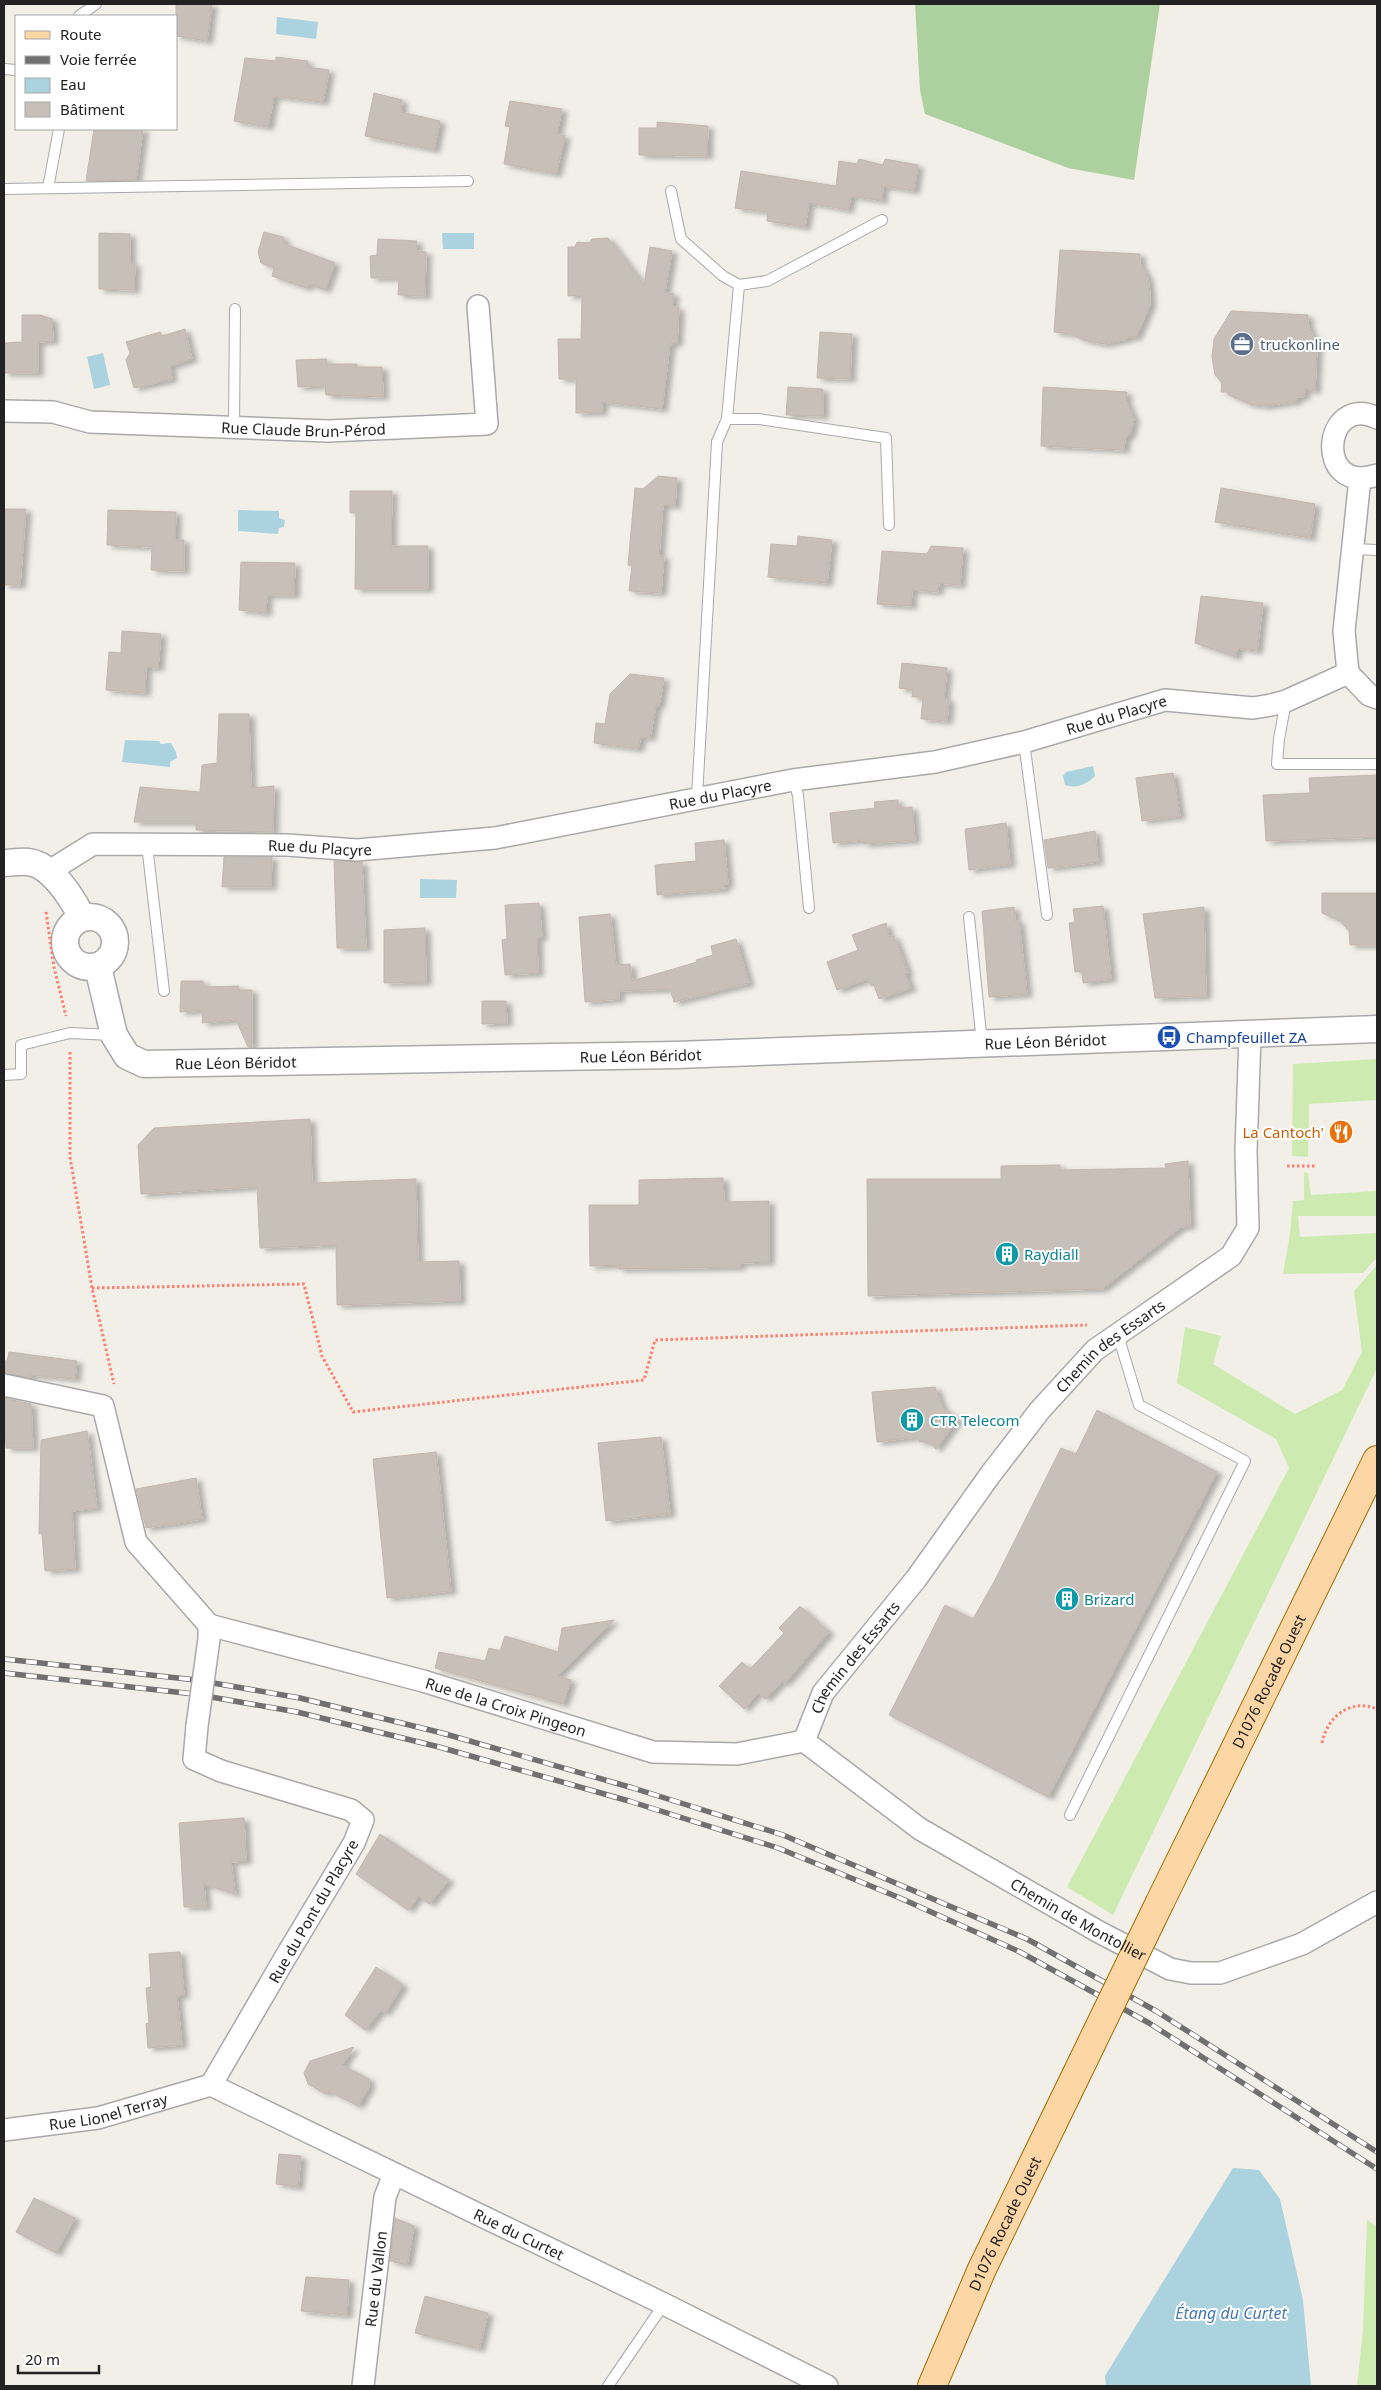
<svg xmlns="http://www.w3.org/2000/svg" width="1381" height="2390" font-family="'Noto Sans',sans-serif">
<defs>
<filter id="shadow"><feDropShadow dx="5.5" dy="3" stdDeviation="2.5" flood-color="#0004"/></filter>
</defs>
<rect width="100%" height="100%" fill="#f2efe9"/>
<g fill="#cdebb0">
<polygon points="1377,1059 1377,1100 1309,1104 1308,1157 1292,1156 1293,1064"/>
<polygon points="1304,1172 1308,1173 1311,1195 1377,1191 1377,1216 1298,1216 1300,1237 1377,1233 1377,1257 1363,1273 1283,1274 1290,1234 1293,1201 1304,1200"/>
<polygon points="1377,1265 1377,1368 1113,1915 1067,1887 1289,1468 1276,1439 1177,1383 1185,1327 1221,1336 1213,1364 1295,1414 1342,1390 1362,1352 1354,1291"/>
<polygon points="1367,2220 1377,2227 1377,2386 1357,2386 1363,2330"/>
</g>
<polygon fill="#add19e" points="915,4 1160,4 1134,180 1068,168 925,114 920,90"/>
<g fill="#aad3df">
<polygon points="277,17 318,22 316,39 276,34"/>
<polygon points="442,233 474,233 474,249 443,249"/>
<polygon points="103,353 110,385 94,389 87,357"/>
<polygon points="238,510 279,511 279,518 285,520 284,527 279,528 278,534 238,531"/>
<polygon points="125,740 159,741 161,744 171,743 176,752 177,758 170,762 170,767 122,762"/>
<path d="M1093,766L1095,776C1087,784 1076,789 1065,785L1063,776L1066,772Z"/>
<polygon points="420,879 457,880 456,898 420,898"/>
<polygon points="1233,2168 1259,2170 1280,2199 1303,2300 1311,2386 1106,2386 1105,2376"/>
</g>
<g fill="#c7bfb8" stroke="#c4b6ab" filter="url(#shadow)">
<polygon points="176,4 212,4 207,41 176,36"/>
<polygon points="276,57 308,61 307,67 329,70 323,102 274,96 268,127 234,121 245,58 276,61"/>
<polygon points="374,93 402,100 401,112 440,121 434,150 365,136"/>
<polygon points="510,101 562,109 557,134 565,136 556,174 504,164 510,127 505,126"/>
<polygon points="657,122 708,126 707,156 639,155 639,128 657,128"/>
<polygon points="94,129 143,129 136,180 86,181"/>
<polygon points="859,159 883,165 885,159 918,165 914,191 883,186 882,201 851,196 848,210 809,203 805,227 767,221 768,212 735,208 741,171 836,186 839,161 857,164"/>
<polygon points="264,232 283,237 285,244 335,263 325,290 309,284 306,288 272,276 274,268 261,263 258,252"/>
<polygon points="99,233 130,234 130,263 135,264 134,290 99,289"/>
<polygon points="608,238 644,285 650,247 672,251 665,292 674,294 672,306 679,308 677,343 670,344 662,409 602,402 602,412 576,413 576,379 559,379 558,339 581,339 582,295 568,296 568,247 575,247 577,242 589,243 592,239"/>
<polygon points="378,239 417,241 416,251 426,252 425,296 398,295 399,278 371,278 370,256 377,255"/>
<polygon points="1060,250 1140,254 1140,263 1148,278 1150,294 1150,305 1136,337 1129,337 1127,339 1104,344 1083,340 1072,334 1054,332"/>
<polygon points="1231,311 1308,315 1308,324 1317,348 1315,391 1305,389 1304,397 1298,397 1296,401 1265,406 1249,404 1229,395 1227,392 1221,392 1222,383 1215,375 1212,357 1214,339"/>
<polygon points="22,315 40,315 52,319 53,341 38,342 38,373 4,373 4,343 22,342"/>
<polygon points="185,329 192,359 170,366 172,379 134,388 126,360 130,353 126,342 160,332 162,336"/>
<polygon points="820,332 852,334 850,379 817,378"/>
<polygon points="327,359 327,364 357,364 357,367 382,367 383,397 326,395 325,386 298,387 296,360"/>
<polygon points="788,387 823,389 823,416 786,415"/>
<polygon points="1043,387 1127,392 1126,401 1134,419 1130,434 1125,439 1124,450 1041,446"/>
<polygon points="658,476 677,478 675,506 663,505 659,556 664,556 661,593 629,591 632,566 628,565 635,488 643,489"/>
<polygon points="1221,488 1315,504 1310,538 1215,522"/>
<polygon points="350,491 392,491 391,546 428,546 428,589 355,589 356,513 350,513"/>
<polygon points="4,509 26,509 20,585 4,585"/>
<polygon points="108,510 176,512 175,540 184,540 184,571 151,570 152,547 107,545"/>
<polygon points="798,536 832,540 827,583 768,577 771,544 797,546"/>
<polygon points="931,546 963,548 960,585 939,583 938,592 912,590 911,606 877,604 882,551 927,554"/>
<polygon points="241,562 295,563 294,595 267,595 266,613 239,610"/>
<polygon points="1201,596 1263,603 1257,651 1237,648 1236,657 1195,643"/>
<polygon points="122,631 161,634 158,668 146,667 145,693 106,690 109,652 121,653"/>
<polygon points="902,663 947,668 944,698 949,700 947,721 921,719 923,697 912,697 913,690 899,688"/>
<polygon points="630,674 664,678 659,706 656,705 650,738 641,737 638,749 594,743 596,723 605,724 610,694"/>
<polygon points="219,714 249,714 251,788 274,786 273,832 196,830 196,822 134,822 140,787 200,792 202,765 217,763"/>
<polygon points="1173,773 1180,816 1142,821 1136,778"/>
<polygon points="1377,775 1377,837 1266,841 1263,795 1310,793 1309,778"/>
<polygon points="898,800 898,808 912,807 915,840 864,844 863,840 833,843 830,813 875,808 874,802"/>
<polygon points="1006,823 1010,864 969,870 965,829"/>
<polygon points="1095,831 1098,862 1048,868 1044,840"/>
<polygon points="724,840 728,884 724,884 725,889 657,895 655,865 696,861 695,843"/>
<polygon points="224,857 272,857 271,887 222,887"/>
<polygon points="334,861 362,862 366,948 337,948"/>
<polygon points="1322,893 1377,893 1377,945 1350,945 1349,931 1340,921 1322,913"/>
<polygon points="539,903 542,937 537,938 538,973 505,975 502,940 507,939 505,905"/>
<polygon points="1103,906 1111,979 1083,983 1082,971 1075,972 1069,923 1075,922 1073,909"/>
<polygon points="1014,907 1015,921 1019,921 1027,994 989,997 982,911"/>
<polygon points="1204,907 1206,996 1155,998 1143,914"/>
<polygon points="610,914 616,965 630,964 632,981 697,962 696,960 713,955 711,946 736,939 749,983 674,1002 670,989 619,991 619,999 585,1002 579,917"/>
<polygon points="886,923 889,937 894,936 908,973 905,974 911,988 879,999 874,985 871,986 868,979 837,990 827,962 858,950 852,935"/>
<polygon points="425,928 426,982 384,983 384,930"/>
<polygon points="181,981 203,981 204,987 239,986 239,990 252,990 252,1047 248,1047 236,1020 202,1023 203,1010 180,1012"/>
<polygon points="482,1001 506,1001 507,1023 482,1024"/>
<polygon points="310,1119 312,1183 416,1179 418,1262 459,1261 460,1301 337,1305 336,1245 260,1248 257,1187 141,1194 138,1145 154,1128"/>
<polygon points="1188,1161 1190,1226 1181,1227 1102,1289 868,1296 867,1179 1001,1179 1001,1166 1060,1165 1060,1170 1166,1168 1165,1164"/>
<polygon points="723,1178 724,1202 769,1201 769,1262 740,1263 740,1267 619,1269 619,1265 590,1266 589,1205 639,1205 639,1180"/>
<polygon points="9,1352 77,1361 75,1379 30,1375 30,1378 4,1373 4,1361 7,1361"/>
<polygon points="935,1387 943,1408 958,1419 936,1449 927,1441 920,1442 916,1437 877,1442 872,1392"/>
<polygon points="4,1398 31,1404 33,1448 6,1448"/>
<polygon points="1097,1410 1217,1472 1048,1797 889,1715 945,1605 973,1619 995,1580 1061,1448 1076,1454"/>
<polygon points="87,1431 97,1508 72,1511 75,1569 45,1571 42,1533 39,1534 41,1440"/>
<polygon points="661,1437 670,1514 606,1521 598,1443"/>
<polygon points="436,1452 451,1591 387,1598 373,1459"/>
<polygon points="196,1478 202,1519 146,1528 136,1489"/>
<polygon points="800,1606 829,1632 785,1683 782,1681 765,1699 758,1693 744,1709 719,1686 742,1662 750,1669 784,1633 779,1628"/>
<polygon points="614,1620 557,1676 571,1680 563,1704 435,1668 439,1652 485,1661 489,1648 500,1651 505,1636 558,1652 562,1628"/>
<polygon points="244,1818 246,1861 231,1862 235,1894 204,1884 206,1907 184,1907 179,1823"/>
<polygon points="380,1834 449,1880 429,1904 419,1896 408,1910 356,1874"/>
<polygon points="180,1952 184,1995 177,1996 182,2045 148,2048 146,2024 149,2023 146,1988 151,1987 149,1954"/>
<polygon points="376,1967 403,1985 385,2013 381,2010 365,2030 345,2015"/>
<polygon points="354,2047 342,2065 369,2079 369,2087 358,2106 329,2091 326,2094 308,2084 304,2073 310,2061"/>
<polygon points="279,2154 301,2156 298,2187 276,2184"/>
<polygon points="34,2198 75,2218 56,2253 16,2232"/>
<polygon points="395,2218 414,2226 407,2265 390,2261"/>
<polygon points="306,2277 349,2280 347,2315 301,2311"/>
<polygon points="425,2296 488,2313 479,2349 415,2333"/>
</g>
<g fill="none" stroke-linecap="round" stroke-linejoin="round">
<g stroke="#a9a9a9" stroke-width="12">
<g id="service">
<polyline points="79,16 96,4"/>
<polyline points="4,69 16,70"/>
<polyline points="48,188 59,129"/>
<polyline points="4,189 468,181"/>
<polyline points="671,191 681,239 723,276 739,285 767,281 882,220"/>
<polyline points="727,419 759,419 886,438 889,525"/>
<polyline points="234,426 235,309"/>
<polyline points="1352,549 1377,550"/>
<polyline points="1286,701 1279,739 1277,764 1377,764"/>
<polyline points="1024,742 1047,915"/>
<polyline points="793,780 798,795 809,908"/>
<polyline points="697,797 717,442 727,419 739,285"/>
<polyline points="147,845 164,991"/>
<polyline points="969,917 982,1043"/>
<polyline points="4,1075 21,1074 21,1045 70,1033 112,1035"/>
<polyline points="1070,1815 1245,1461 1139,1405 1118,1335"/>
<polyline points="608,2386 664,2304"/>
</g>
</g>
<g stroke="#a9a9a9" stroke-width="24">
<g id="minor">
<path id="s1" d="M4,411L53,412L90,422L328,431L487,424L478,306"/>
<path d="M1377,418C1323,392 1313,496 1377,475"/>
<polyline points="1348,673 1344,631 1360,478"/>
<path id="s2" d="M48,872L93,844L287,845L357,850L495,838L793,780L935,762L1024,742L1165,700L1253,708L1271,705L1286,701L1348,673L1369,695L1377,698"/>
<polyline points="4,1385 103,1406 136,1542 209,1625 209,1638"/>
<path id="s3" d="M209,1625L423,1681L653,1752L737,1754L804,1741"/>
<polyline points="197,1726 194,1759 221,1771 351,1810 363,1820 354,1843 285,1958 211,2085"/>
<path id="s4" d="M804,1741L823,1693L916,1579L990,1475L1040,1410L1095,1350L1231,1256L1248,1228L1246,1151L1250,1036"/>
<path id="s5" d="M804,1741L920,1829L1099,1932L1170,1969L1191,1973H1220L1302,1944L1377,1902"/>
<path id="s6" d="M211,2085L664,2304L827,2386"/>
<path id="s7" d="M4,2130L98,2118L211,2085"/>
<path id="s8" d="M363,2386L385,2197L394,2174"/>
</g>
</g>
<g stroke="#a9a9a9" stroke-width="29">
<g id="tertiary">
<path d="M4,863C11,863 20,861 28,862C51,864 72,898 82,917"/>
<circle cx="90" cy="942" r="25"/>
<path id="s9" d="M98,967L114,1035L127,1056L144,1064L677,1055L1377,1029"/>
</g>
</g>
<g stroke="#a06b00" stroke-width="30">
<g id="primary">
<path id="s10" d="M1160,1902L1377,1460"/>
<path id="s11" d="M932,2386L982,2269L1082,2063"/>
</g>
</g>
<g stroke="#fa8072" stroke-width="3" stroke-dasharray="2.5 2.5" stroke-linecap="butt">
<polyline points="46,912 54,967 66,1016"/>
<polyline points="70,1052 70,1157 92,1288 114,1384"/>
<polyline points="1287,1166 1317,1166"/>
<polyline points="92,1288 304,1284 322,1356 353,1412 644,1380 655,1340 1087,1325"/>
<path d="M1322,1743C1327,1717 1350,1698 1377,1709"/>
</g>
<use href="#service" stroke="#fff" stroke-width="10"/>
<use href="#minor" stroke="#fff" stroke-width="21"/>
<use href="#tertiary" stroke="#fff" stroke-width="26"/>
<use href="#primary" stroke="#fcd6a4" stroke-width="28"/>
<g stroke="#707070" stroke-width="5.5">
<g id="rail">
<polyline points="4,1659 196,1680 300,1698 442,1733 633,1788 783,1835 1027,1939 1156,2011 1377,2152"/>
<polyline points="4,1673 194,1694 297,1712 439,1747 629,1801 778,1848 900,1898 1020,1952 1149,2023 1377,2169"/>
</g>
</g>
<use href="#rail" stroke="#fff" stroke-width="4" stroke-dasharray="11" stroke-linecap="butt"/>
<g stroke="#a9a9a9" stroke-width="24" stroke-linecap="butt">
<polyline id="minor-bridge" points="197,1726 209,1639"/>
</g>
<g stroke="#a06b00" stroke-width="30" stroke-linecap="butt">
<polyline id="primary-bridge" points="1082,2063 1160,1902"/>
</g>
<use href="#minor-bridge" stroke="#fff" stroke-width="21"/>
<use href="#primary-bridge" stroke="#fcd6a4" stroke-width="28"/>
</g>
<defs>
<g id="office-disc" transform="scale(1.25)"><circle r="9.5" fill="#5c6f8a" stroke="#fff"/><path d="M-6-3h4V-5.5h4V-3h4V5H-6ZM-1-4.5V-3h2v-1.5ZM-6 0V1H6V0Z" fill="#fff"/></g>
<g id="bus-disc" transform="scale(1.25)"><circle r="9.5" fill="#1a4fb4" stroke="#fff"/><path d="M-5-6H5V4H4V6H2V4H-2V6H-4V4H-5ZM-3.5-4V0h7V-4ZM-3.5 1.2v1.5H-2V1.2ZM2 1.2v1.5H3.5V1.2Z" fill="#fff"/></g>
<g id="restaurant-disc" transform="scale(1.25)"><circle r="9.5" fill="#e8710a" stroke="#fff"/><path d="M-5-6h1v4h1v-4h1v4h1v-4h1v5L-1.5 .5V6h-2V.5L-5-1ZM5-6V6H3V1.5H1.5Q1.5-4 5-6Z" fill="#fff"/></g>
<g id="building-disc" transform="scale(1.25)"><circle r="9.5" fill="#0f9aa8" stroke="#fff"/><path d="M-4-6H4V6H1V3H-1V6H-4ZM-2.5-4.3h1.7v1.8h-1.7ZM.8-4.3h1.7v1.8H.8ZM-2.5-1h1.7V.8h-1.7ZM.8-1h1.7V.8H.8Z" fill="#fff"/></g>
</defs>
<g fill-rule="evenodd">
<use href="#office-disc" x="1242" y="344"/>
<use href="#bus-disc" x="1169" y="1037"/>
<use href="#restaurant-disc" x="1341" y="1132"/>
<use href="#building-disc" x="1007" y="1254"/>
<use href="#building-disc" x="912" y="1420"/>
<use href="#building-disc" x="1067" y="1599"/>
</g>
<g text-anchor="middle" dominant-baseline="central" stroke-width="4" stroke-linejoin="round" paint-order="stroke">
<g font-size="15" fill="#4e5e75" stroke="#fff" text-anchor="start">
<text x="1260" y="344">truckonline</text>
</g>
<g font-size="15" fill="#222" stroke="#fff">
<text stroke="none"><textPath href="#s1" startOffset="301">Rue Claude Brun-Pérod</textPath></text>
<text stroke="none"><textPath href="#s2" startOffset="1090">Rue du Placyre</textPath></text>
<text stroke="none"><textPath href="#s2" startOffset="685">Rue du Placyre</textPath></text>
<text stroke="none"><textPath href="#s2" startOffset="280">Rue du Placyre</textPath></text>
<text stroke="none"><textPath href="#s9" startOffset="1015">Rue Léon Béridot</textPath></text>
<text stroke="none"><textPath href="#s9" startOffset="610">Rue Léon Béridot</textPath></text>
<text stroke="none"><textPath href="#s9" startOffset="205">Rue Léon Béridot</textPath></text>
<text stroke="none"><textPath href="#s4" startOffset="504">Chemin des Essarts</textPath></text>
<text stroke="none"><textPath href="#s4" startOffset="99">Chemin des Essarts</textPath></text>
<text stroke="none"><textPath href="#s10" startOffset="246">D1076 Rocade Ouest</textPath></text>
<text stroke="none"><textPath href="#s3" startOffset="308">Rue de la Croix Pingeon</textPath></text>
<text transform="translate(313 1911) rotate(-60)">Rue du Pont du Placyre</text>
<text stroke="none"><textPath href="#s5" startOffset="328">Chemin de Montollier</textPath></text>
<text stroke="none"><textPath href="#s7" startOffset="106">Rue Lionel Terray</textPath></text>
<text stroke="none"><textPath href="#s11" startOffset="178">D1076 Rocade Ouest</textPath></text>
<text stroke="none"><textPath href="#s6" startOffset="342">Rue du Curtet</textPath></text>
<text stroke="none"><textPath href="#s8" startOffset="108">Rue du Vallon</textPath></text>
</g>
<g font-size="15" fill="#164399" stroke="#fff" text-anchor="start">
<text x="1186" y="1037">Champfeuillet ZA</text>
</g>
<g font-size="15" fill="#c56008" stroke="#fff" text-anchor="end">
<text x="1324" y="1132">La Cantoch'</text>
</g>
<g font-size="15" fill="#0d838f" stroke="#fff" text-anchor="start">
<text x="1024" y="1254">Raydiall</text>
<text x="930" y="1420">CTR Telecom</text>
<text x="1084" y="1599">Brizard</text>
</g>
<g font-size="16" font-style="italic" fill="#4a7aab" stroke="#fff">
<text x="1231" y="2313">Étang du Curtet</text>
</g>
</g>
<rect width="1381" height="2390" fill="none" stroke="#222222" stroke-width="10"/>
<rect x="15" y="15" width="162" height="115" fill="#ffffff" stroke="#a7a7a7"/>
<rect x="25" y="31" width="25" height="8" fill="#fcd6a4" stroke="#a7a7a7"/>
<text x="60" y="40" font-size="15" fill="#222222">Route</text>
<rect x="25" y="56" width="25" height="8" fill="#707070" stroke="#a7a7a7"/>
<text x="60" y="65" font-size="15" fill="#222222">Voie ferrée</text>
<rect x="25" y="78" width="25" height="15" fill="#aad3df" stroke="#a7a7a7"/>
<text x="60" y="90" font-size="15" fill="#222222">Eau</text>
<rect x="25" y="102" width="25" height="15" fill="#c7bfb8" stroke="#a7a7a7"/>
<text x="60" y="115" font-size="15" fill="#222222">Bâtiment</text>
<path d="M18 2365v8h81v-8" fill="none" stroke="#222222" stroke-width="2.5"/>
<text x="25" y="2365" font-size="15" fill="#222222" stroke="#ffffff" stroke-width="4" paint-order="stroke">20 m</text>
</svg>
